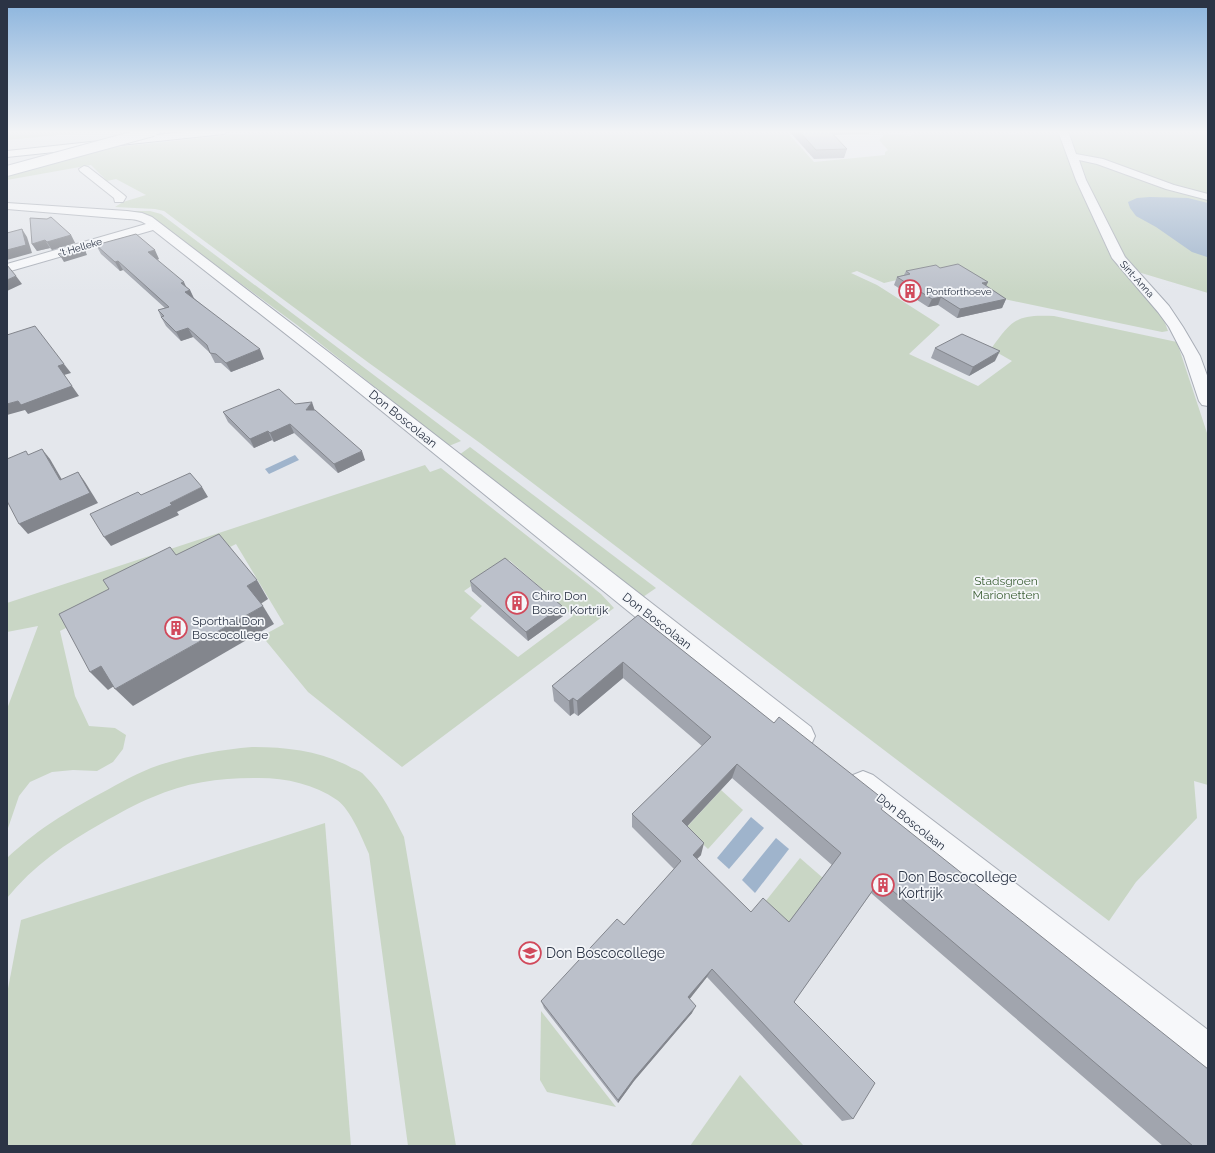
<svg xmlns="http://www.w3.org/2000/svg" width="1215" height="1153" font-family="Raleway,sans-serif">
<rect width="100%" height="100%" fill="#e4e7ec"/>
<g fill="#c9d6c5" fill-rule="evenodd">
<polygon points="7,131 99,131 7,140"/>
<path d="M268,131H786L814,162L885,155V152L888,150L879,140L883,136L882,131H888L889,134L911,136L918,131H990L1015,134L1019,131H1208V293L1138,272L1128,278L1162,315L1168,331L1162,332L1004,299L952,267L884,283L857,271L851,273L877,285L940,325L909,354L978,386L1012,361L991,349C1012,320 1016,314 1054,316L1177,342L1208,436V785L1194,781L1197,818L1136,882L1109,921L480,443L369,363L176,220L164,211L155,209L115,207L123,202L146,195L116,179L107,181L91,165L7,180V175L107,148Z"/>
<polygon points="121,211 150,211 161,214 461,441 449,446 297,325 149,216"/>
<polygon points="470,447 656,588 643,597 459,455"/>
<path d="M425,465L430,472L441,468L601,594L614,608L402,767L308,692L262,636L284,624L236,544C178,574 118,601 60,631L75,696L89,726L115,728L126,735L123,749L113,762L97,771L73,770L52,772L30,782L19,796L7,831V709L38,626L7,632V603ZM509,560L573,616L518,657L470,618L482,606L464,591Z"/>
<path d="M252,747C287,747 322,751 352,768C357,770 362,772 365,776C383,793 393,816 404,837L456,1146H408L369,854C362,838 351,810 337,800C313,783 282,777 253,778C219,778 184,783 153,797C135,804 118,814 102,823C66,843 33,866 7,898V858C36,831 60,816 94,797C113,787 131,776 151,768C184,756 218,750 252,747Z"/>
<polygon points="721,790 743,810 708,849 686,828"/>
<polygon points="325,823 351,1146 7,1146 7,994 21,920"/>
<polygon points="800,858 823,878 788,924 765,902"/>
<polygon points="541,1011 616,1107 547,1092 540,1080"/>
<polygon points="740,1075 803,1145 802,1146 690,1146"/>
</g>
<g fill="#9fb4cc">
<polygon points="1150,197 1188,198 1208,203 1208,258 1207,257 1192,252 1156,227 1136,216 1130,208 1128,202 1137,198"/>
<polygon points="295,455 299,460 269,474 265,469"/>
<polygon points="751,817 764,828 729,869 717,858"/>
<polygon points="776,838 789,849 755,893 742,880"/>
</g>
<g fill="none" stroke-linecap="round" stroke-linejoin="round">
<g stroke="#a9aeb7" stroke-width="2">
<g id="minor">
<polygon points="1058,131 1068,131 1076,154 1103,159 1174,185 1208,194 1208,200 1166,189 1097,164 1079,160 1086,180 1125,257 1169,306 1183,327 1200,356 1208,378 1208,406 1202,405 1199,401 1184,356 1169,327 1158,312 1112,258 1076,180"/>
<polygon points="84,166 88,167 124,195 126,197 123,202 115,202 114,198 80,171 79,169"/>
<path d="M7,203L127,211L142,213L152,217L331,354L811,727L815,736L811,745L802,748L793,745L319,360L153,230L7,272V264L146,224C140,220 134,219 127,219L7,209Z"/>
<polygon points="863,771 873,775 1208,1030 1208,1070 1195,1065 853,793 849,784 853,775"/>
</g>
</g>
<g stroke="#8b94a3" stroke-width="2">
<polygon id="highway" points="193,131 228,131 224,134 7,157 7,151"/>
</g>
<use href="#minor" fill="#f7f8fa" fill-rule="evenodd"/>
<use href="#highway" fill="#fff" fill-rule="evenodd"/>
<g stroke="#a3abb8" stroke-width="12" stroke-linecap="butt">
<polyline id="major-bridge" points="7,171 153,131"/>
</g>
<use href="#major-bridge" stroke="#fff" stroke-width="10"/>
</g>
<g fill="#a1a5ae" fill-rule="evenodd">
<polygon points="789,131 870,131 869,134 833,135 847,149 844,158 814,159"/>
<polygon points="71,235 75,243 52,250 50,248 37,251 32,244"/>
<polygon points="96,245 159,259 157,260 190,290 194,298 264,359 231,372 221,363 215,363 210,353 193,337 181,341 166,326 161,317 158,310 165,308 123,270 120,271 101,254"/>
<polygon points="940,268 988,282 986,286 1006,299 1002,308 957,318 938,305 928,307 894,285 897,277 904,275 906,271"/>
<polygon points="935,348 995,361 969,376 931,358"/>
<polygon points="315,410 365,460 338,473 294,433 274,442 272,440 254,448 228,422 223,412"/>
<polygon points="470,581 563,616 528,641 472,591"/>
<path d="M638,615L881,809L1208,1146H1163L871,893L794,1002L853,1119L842,1121L707,977L689,999L692,1013L634,1081L618,1103L544,1008L541,1001L624,925L674,869L632,827V814L702,746L623,678L578,716L574,713L570,716L554,701L552,686ZM732,778L832,865L789,922L751,912L697,859L701,855L687,826Z"/>
</g>
<g fill="#83868d">
<polygon points="22,229 27,237 32,253 7,260 7,250"/>
<polygon points="71,235 75,243 52,250 47,242"/>
<polygon points="45,240 50,248 37,251 32,244"/>
<polygon points="85,250 87,255 64,262 61,257"/>
<polygon points="155,250 159,259 153,261 148,252"/>
<polygon points="118,261 123,270 120,271 115,262"/>
<polygon points="16,276 22,284 7,291 7,280"/>
<polygon points="184,282 188,291 190,290 194,299 189,301 181,283"/>
<polygon points="988,282 984,290 982,283"/>
<polygon points="941,297 938,305 928,307 932,299"/>
<polygon points="1006,299 1002,308 957,318 960,309"/>
<polygon points="188,328 193,337 181,341 176,332"/>
<polygon points="260,349 264,359 231,372 226,363"/>
<polygon points="1000,351 995,361 969,376 973,367"/>
<polygon points="64,364 71,373 64,375 58,366"/>
<polygon points="72,386 79,396 28,414 25,410 7,415 7,404"/>
<polygon points="312,402 315,411 306,410"/>
<polygon points="290,424 294,433 274,442 270,433"/>
<polygon points="268,431 272,440 254,448 250,439"/>
<polygon points="42,449 50,459 68,490 60,480"/>
<polygon points="362,451 365,460 338,473 334,464"/>
<polygon points="78,472 85,482 98,503 28,534 19,524"/>
<polygon points="202,487 208,497 177,512 179,515 111,546 104,537 170,503"/>
<polygon points="257,580 268,599 259,605 247,586"/>
<polygon points="263,606 274,624 133,706 115,689"/>
<polygon points="562,606 563,616 528,641 526,632"/>
<polygon points="623,662 623,678 578,716 577,701"/>
<polygon points="101,666 119,683 108,690 90,672"/>
<polygon points="573,698 574,713 570,716 569,701"/>
<polygon points="737,764 732,778 680,834 682,821"/>
<polygon points="704,843 701,855 690,866 693,855"/>
<polygon points="712,969 707,977 685,1005 688,997"/>
<polygon points="696,1006 692,1013 634,1081 618,1103 618,1100 635,1077"/>
</g>
<g fill="#bbc0ca" stroke="#83868d" fill-rule="evenodd">
<polygon points="799,131 830,131 847,149 816,150"/>
<polygon points="51,217 71,235 47,242 45,240 32,244 30,218 47,219"/>
<polygon points="22,229 26,245 7,250 7,233"/>
<polygon points="136,234 155,250 148,252 184,282 181,283 190,290 185,292 260,349 226,363 216,354 210,353 207,345 188,328 176,332 161,317 164,316 158,310 169,307 118,261 115,262 96,245"/>
<polygon points="81,247 85,250 61,257 58,254"/>
<polygon points="958,264 988,282 982,283 1006,299 960,309 941,297 932,299 897,277 910,274 906,271 936,265 940,268"/>
<polygon points="7,265 16,276 7,280"/>
<polygon points="35,326 64,364 58,366 72,386 21,405 18,401 7,404 7,335"/>
<polygon points="962,334 1000,351 973,367 935,348"/>
<polygon points="279,389 295,404 312,402 306,410 315,410 362,451 334,464 290,424 270,433 268,431 250,439 223,412"/>
<polygon points="42,449 60,480 78,472 90,493 19,524 7,501 7,459 26,451 28,455"/>
<polygon points="190,473 202,487 170,503 172,505 104,537 90,514 138,492 141,495"/>
<polygon points="219,534 257,580 247,586 263,606 115,689 101,666 90,672 59,614 109,589 103,580 170,547 176,555"/>
<polygon points="505,558 562,606 526,632 470,581"/>
<path d="M638,615L774,723L779,717L887,802L881,809L1208,1069V1146H1193L880,880L794,1002L875,1083L853,1119L712,969L688,997L696,1006L635,1077L618,1100L541,1001L617,919L624,925L681,861L632,814L711,737L623,662L577,701L573,698L569,701L552,686ZM737,764L841,853L789,922L763,898L751,912L693,855L704,843L682,821Z"/>
</g>
<linearGradient id="sky" x2="0" y2="1"><stop stop-color="#8bb4dd"/><stop offset="0.45" stop-color="#f3f4f6"/><stop offset="1" stop-color="#f3f4f6" stop-opacity="0"/></linearGradient>
<rect width="1215" height="293" fill="url(#sky)"/>
<defs>
<g id="building-ring" transform="scale(1.15)"><circle r="9.5" fill="#f4f6f9" stroke="#d1495b" stroke-width="1.5"/><path d="M-4-6H4V6H1V3H-1V6H-4ZM-2.5-4.3h1.7v1.8h-1.7ZM.8-4.3h1.7v1.8H.8ZM-2.5-1h1.7V.8h-1.7ZM.8-1h1.7V.8H.8Z" fill="#d1495b"/></g>
<g id="school-ring" transform="scale(1.15)"><circle r="9.5" fill="#f4f6f9" stroke="#d1495b" stroke-width="1.5"/><path d="M0-5L7-2L0 1L-7-2ZM-4 1L0 2.5L4 1V4Q0 6-4 4Z" fill="#d1495b"/></g>
</defs>
<g fill-rule="evenodd">
<use href="#building-ring" x="910" y="291"/>
<use href="#building-ring" x="517" y="603"/>
<use href="#building-ring" x="176" y="628"/>
<use href="#building-ring" x="883" y="885"/>
<use href="#school-ring" x="530" y="953"/>
</g>
<g text-anchor="middle" dominant-baseline="central" stroke-width="3.5" stroke-linejoin="round" paint-order="stroke">
<g font-size="10" fill="#2b3445" stroke="#f4f6f9">
<text transform="translate(81 247) rotate(-16)">'t Helleke</text>
<text transform="translate(1137 279) rotate(48)">Sint-Anna</text>
</g>
<g font-size="10" fill="#2b3445" stroke="#f4f6f9" text-anchor="start">
<text x="926" y="291">Pontforthoeve</text>
</g>
<g font-size="12" fill="#2b3445" stroke="#f4f6f9">
<text transform="translate(403 419) rotate(39)">Don Boscolaan</text>
<text transform="translate(657 621) rotate(38)">Don Boscolaan</text>
<text transform="translate(911 822) rotate(38)">Don Boscolaan</text>
</g>
<g font-size="12" fill="#3f6138" stroke="#f4f6f9">
<text x="1006" y="581">Stadsgroen<tspan x="1006" dy="14">Marionetten</tspan></text>
</g>
<g font-size="12" fill="#2b3445" stroke="#f4f6f9" text-anchor="start">
<text x="532" y="596">Chiro Don<tspan x="532" dy="14">Bosco Kortrijk</tspan></text>
<text x="192" y="621">Sporthal Don<tspan x="192" dy="14">Boscocollege</tspan></text>
</g>
<g font-size="14" fill="#2b3445" stroke="#f4f6f9" text-anchor="start">
<text x="898" y="877">Don Boscocollege<tspan x="898" dy="16">Kortrijk</tspan></text>
<text x="546" y="953">Don Boscocollege</text>
</g>
</g>
<rect width="1215" height="1153" fill="none" stroke="#2b3445" stroke-width="16"/>
</svg>
